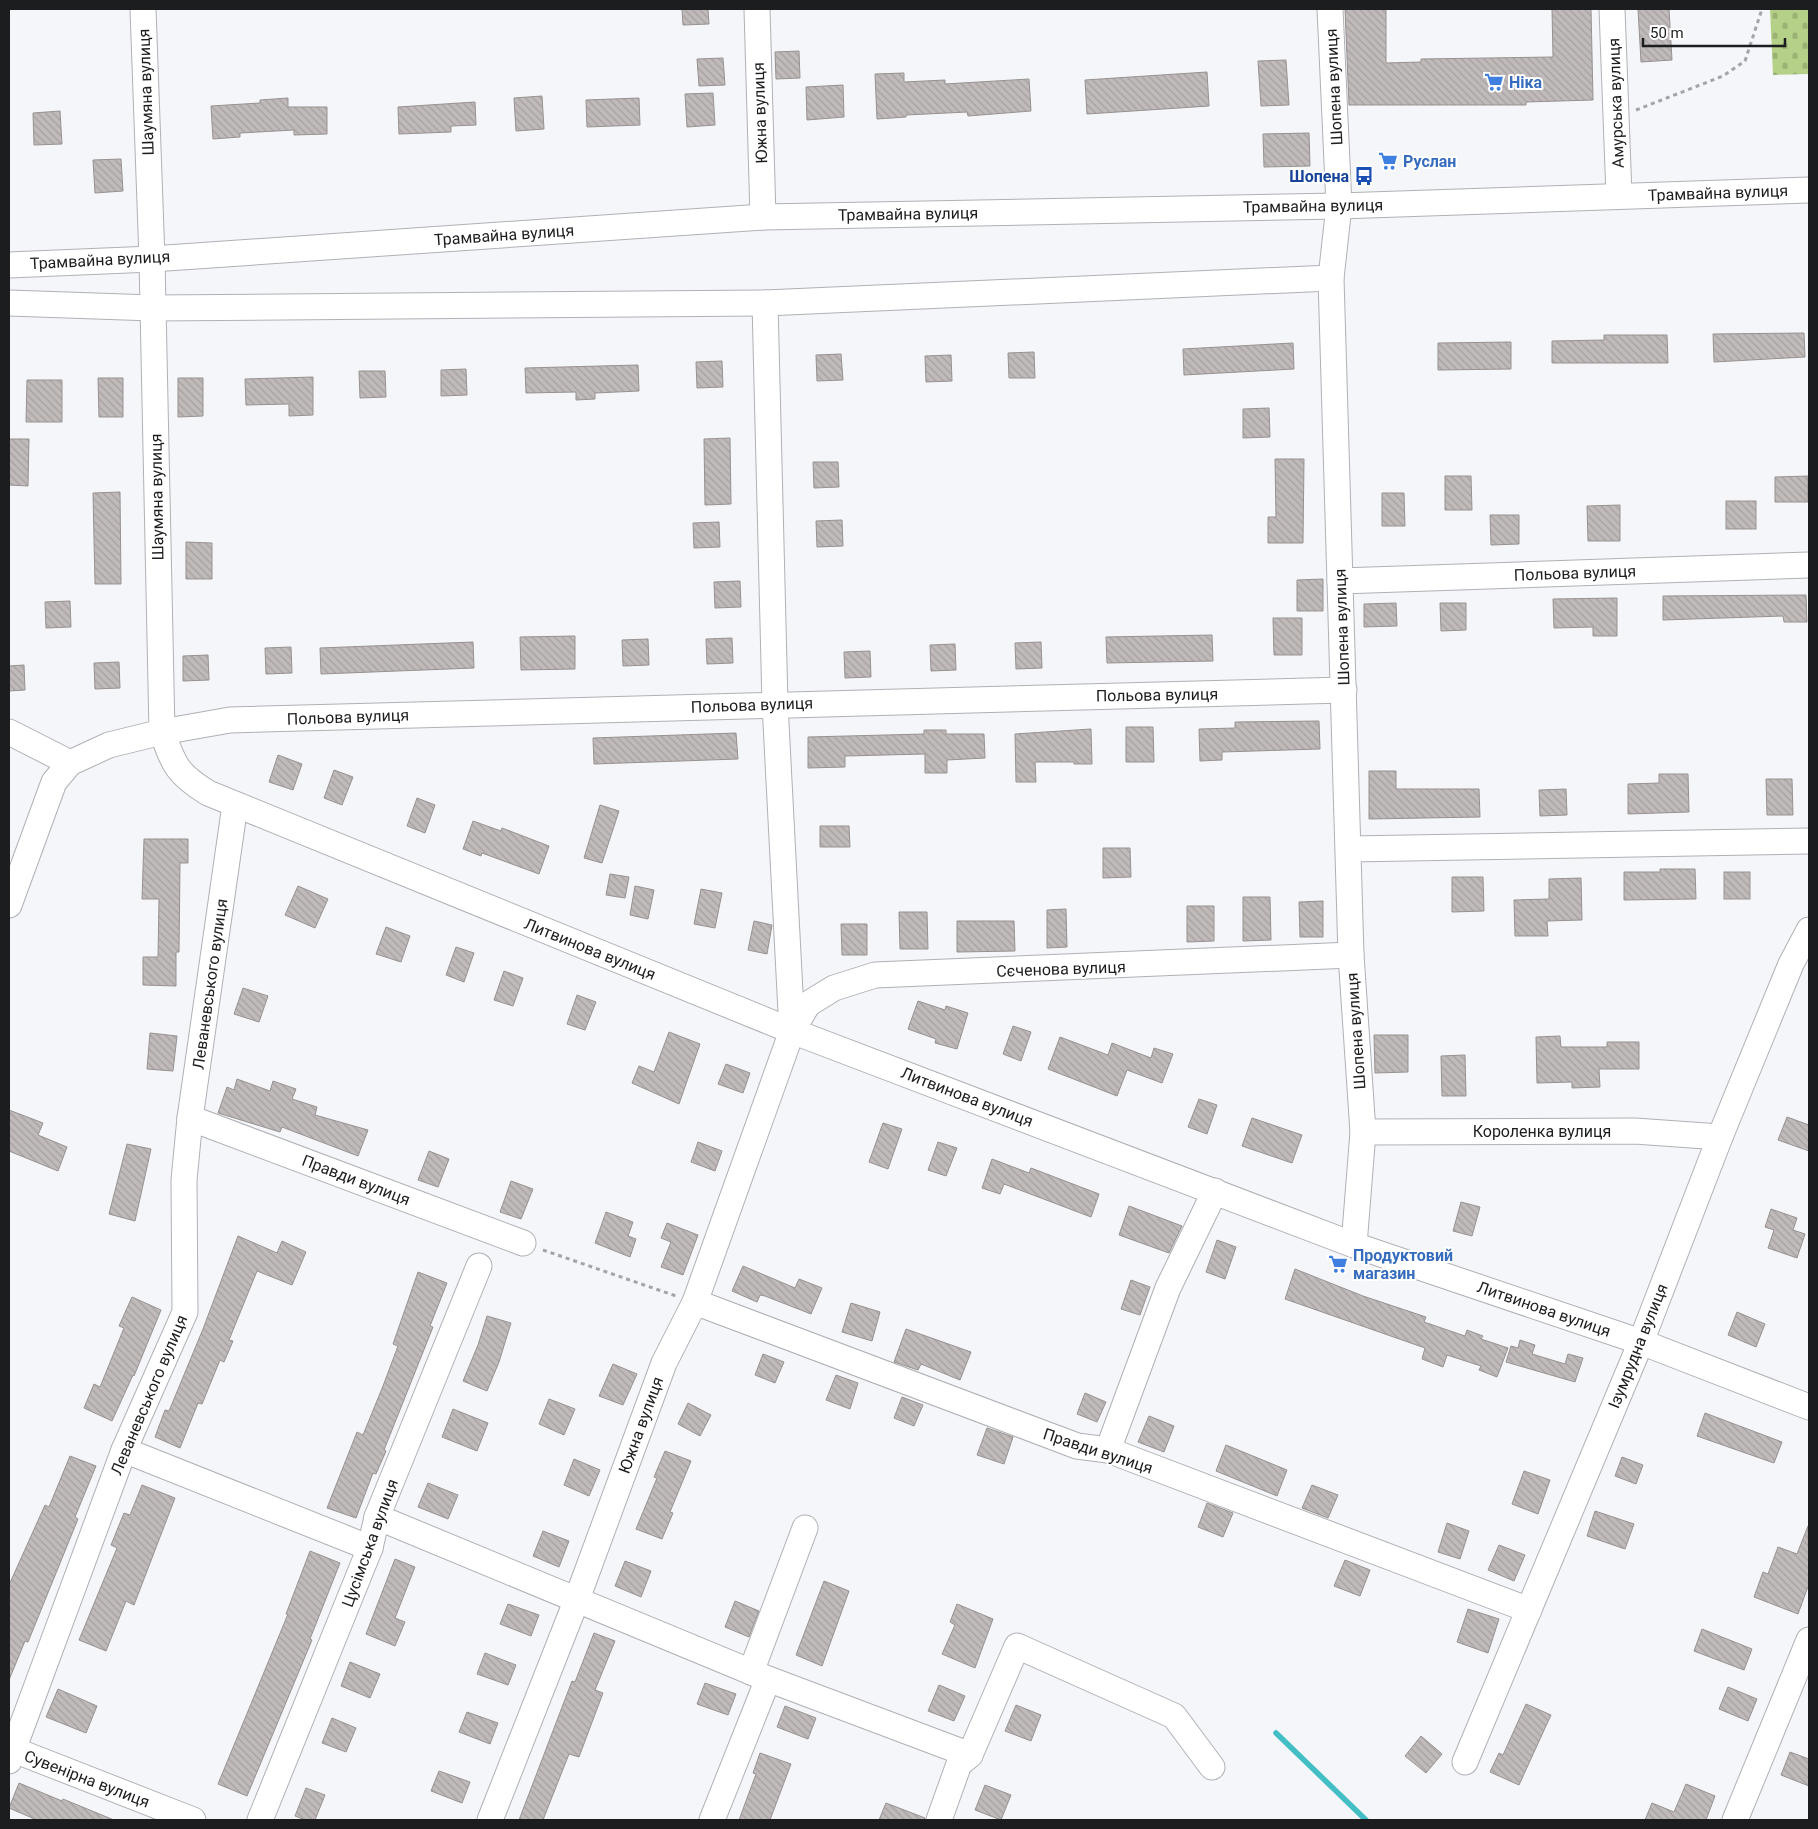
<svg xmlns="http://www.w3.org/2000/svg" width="1818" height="1829" font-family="Roboto,sans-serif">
<defs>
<pattern id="cemetery-stones" width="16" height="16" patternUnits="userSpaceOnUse" patternTransform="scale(1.25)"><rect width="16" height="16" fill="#b5d087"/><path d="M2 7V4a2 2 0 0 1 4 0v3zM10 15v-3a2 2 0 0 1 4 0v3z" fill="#9bb274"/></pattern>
<pattern id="building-back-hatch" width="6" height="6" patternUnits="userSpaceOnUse" patternTransform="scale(1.25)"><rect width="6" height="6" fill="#c0bbba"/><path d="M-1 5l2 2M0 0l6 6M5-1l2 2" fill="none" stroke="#a4a09f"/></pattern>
</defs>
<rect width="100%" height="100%" fill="#f4f6fa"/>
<polygon fill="url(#cemetery-stones)" points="1770,9 1809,9 1809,74 1773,75"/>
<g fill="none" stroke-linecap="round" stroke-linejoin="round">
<polyline stroke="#43bec5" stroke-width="5.5" points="1276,1733 1366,1820"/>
</g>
<g fill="url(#building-back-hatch)" stroke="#979290">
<polygon points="682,9 708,9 709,24 683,25"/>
<polygon points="1345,9 1386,9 1386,63 1421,62 1421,59 1553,57 1552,9 1591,9 1593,100 1526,102 1526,105 1349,105"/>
<polygon points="1638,9 1669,9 1672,60 1641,62"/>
<polygon points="799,51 800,78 776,79 775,52"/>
<polygon points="723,58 725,85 699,86 697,59"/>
<polygon points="1286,60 1289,105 1261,106 1258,61"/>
<polygon points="1207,72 1209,106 1087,114 1085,80"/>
<polygon points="904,73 904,82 945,80 945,84 1029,79 1031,111 968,116 967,112 906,115 906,117 877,119 875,74"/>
<polygon points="843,85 844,117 807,120 806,87"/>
<polygon points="713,93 715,125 687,127 685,94"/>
<polygon points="542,96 544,129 516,131 514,98"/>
<polygon points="288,98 288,107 327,107 327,134 294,135 294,130 240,133 240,137 213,139 211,106 260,103 260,100"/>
<polygon points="639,98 640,125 587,127 586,100"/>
<polygon points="475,102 476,125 451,126 451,132 399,134 398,107"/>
<polygon points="60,111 62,144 34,145 33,113"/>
<polygon points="1309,133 1310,166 1264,167 1263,134"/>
<polygon points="121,159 123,191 95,193 93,160"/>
<polygon points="1804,333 1805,357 1714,362 1713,334"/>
<polygon points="1604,335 1667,335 1668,363 1552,363 1552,341 1604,340"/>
<polygon points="1511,342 1511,369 1438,370 1438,343"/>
<polygon points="1293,343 1294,369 1184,375 1183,349"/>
<polygon points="1034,352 1035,378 1009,378 1008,353"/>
<polygon points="841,354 843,380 817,381 816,355"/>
<polygon points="951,355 952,381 926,382 925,356"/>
<polygon points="722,361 723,387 697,388 696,362"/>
<polygon points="638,365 639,391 595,393 595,399 576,400 576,392 526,393 525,368"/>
<polygon points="466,369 467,395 441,396 441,370"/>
<polygon points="359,371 385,371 386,397 360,398"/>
<polygon points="313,377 313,415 289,416 289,404 246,405 245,379"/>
<polygon points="98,378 123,378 123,417 99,417"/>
<polygon points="178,378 203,378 203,416 178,417"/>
<polygon points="27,380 62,380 62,422 26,422"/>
<polygon points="1269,408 1270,437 1243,438 1243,409"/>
<polygon points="730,438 731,504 705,505 704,439"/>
<polygon points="9,439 29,439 28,486 9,485"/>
<polygon points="1275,459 1304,459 1303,543 1268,543 1268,517 1276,517"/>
<polygon points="813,462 838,462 839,487 814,488"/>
<polygon points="1445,476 1471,476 1472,510 1445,510"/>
<polygon points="1808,476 1808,502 1775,502 1775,477"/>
<polygon points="120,492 121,584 95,584 93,493"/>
<polygon points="1382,493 1404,493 1405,526 1382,526"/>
<rect x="1726" y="501" width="30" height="28"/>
<polygon points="1620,505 1620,541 1588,541 1587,506"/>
<polygon points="1490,515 1519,515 1519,544 1491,545"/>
<polygon points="842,520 843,546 817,547 816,521"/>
<polygon points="719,522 720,547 694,548 693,523"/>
<polygon points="186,542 212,543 212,579 186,579"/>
<polygon points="1323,579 1323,611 1297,611 1297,580"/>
<polygon points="740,581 741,607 715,608 714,582"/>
<polygon points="1806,595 1807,622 1784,622 1783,616 1663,620 1663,596"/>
<polygon points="1617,598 1617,636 1593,636 1593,627 1554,628 1553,599"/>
<polygon points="70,601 71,627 46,628 45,602"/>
<polygon points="1396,603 1397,626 1364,627 1364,604"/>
<polygon points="1440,603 1466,603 1466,630 1441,631"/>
<polygon points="1273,618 1302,618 1302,655 1274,655"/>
<polygon points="1212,635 1213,661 1107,663 1106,637"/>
<polygon points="575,636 575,669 521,670 520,637"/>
<polygon points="732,638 733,663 707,664 706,639"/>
<polygon points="648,639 649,665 623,666 622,640"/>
<polygon points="473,642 474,668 321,674 320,648"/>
<polygon points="1041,642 1042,668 1016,669 1015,643"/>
<polygon points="955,644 956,670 931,671 930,645"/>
<polygon points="291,647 292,673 266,674 265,648"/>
<polygon points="870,651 871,677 845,678 844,652"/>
<polygon points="208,655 209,680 183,681 183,656"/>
<polygon points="119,662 120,688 95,689 94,663"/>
<polygon points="24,665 25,690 9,691 9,666"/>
<polygon points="1319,721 1320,749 1222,752 1222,760 1200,761 1199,729 1235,728 1235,722"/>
<polygon points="1126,727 1153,727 1154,762 1126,762"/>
<polygon points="1091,729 1092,764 1074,764 1074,762 1035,762 1036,782 1016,782 1015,734"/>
<polygon points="924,730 946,730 946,734 984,734 985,758 947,760 947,773 925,773 925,754 845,756 845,767 808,768 808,737 924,734"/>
<polygon points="736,733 738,759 594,764 593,738"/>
<polygon points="278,755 302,764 293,790 269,782"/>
<polygon points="334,770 353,777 342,805 324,798"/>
<polygon points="1369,771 1396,771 1396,789 1479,789 1480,817 1369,819"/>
<polygon points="1659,774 1688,774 1689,812 1628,814 1628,784 1659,783"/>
<polygon points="1766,779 1792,779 1793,815 1767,815"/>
<polygon points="1566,789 1567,815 1540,816 1539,790"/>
<polygon points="417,798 435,805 425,833 407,826"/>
<polygon points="600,805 619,811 602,863 584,858"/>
<polygon points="473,821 501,831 502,828 549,846 539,874 482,853 481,856 463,849"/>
<polygon points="820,826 849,826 850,847 820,847"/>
<polygon points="144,839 188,839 188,863 180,863 179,952 176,952 176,986 143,985 143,957 158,957 159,899 142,899"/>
<polygon points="1103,848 1130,848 1131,877 1103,878"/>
<polygon points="1660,869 1695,869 1696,899 1624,900 1624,872 1660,872"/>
<rect x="1724" y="872" width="26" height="27"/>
<polygon points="610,874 629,877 625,898 606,895"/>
<polygon points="1452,877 1483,877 1484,911 1452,912"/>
<polygon points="1581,878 1582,920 1547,921 1548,936 1515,936 1514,900 1549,899 1549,879"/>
<polygon points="298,886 328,899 315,928 285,915"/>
<polygon points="635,886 654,890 648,919 630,915"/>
<polygon points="701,889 722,893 715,928 694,924"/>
<polygon points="1243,897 1270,897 1271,940 1243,941"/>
<polygon points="1323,901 1323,937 1300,937 1299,902"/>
<polygon points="1187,906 1214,906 1214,941 1187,942"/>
<polygon points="1066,909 1067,947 1047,948 1047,910"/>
<polygon points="899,912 927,912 928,949 900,949"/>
<polygon points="754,921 772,925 767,954 748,950"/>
<polygon points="957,921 1014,921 1015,951 957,952"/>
<polygon points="841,924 867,924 867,955 842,955"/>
<polygon points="386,927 410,936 401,962 376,954"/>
<polygon points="456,947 474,953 464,982 446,975"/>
<polygon points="504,971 523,978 513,1006 494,1000"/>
<polygon points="243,988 268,996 259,1022 234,1014"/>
<polygon points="577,995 596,1002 585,1030 567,1024"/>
<polygon points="918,1001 945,1010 946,1006 968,1013 957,1049 935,1043 936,1039 908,1029"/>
<polygon points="1013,1026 1031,1032 1021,1061 1003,1054"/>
<polygon points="669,1032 700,1044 679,1104 632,1083 639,1066 654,1072"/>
<polygon points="150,1033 177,1036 173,1071 147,1069"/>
<polygon points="1374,1035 1408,1035 1408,1072 1375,1073"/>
<polygon points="1560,1036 1561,1047 1607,1047 1607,1042 1639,1042 1639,1069 1599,1069 1600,1087 1572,1088 1572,1082 1537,1083 1536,1037"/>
<polygon points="1060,1037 1108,1055 1112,1043 1151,1058 1154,1048 1173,1054 1162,1083 1127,1070 1117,1096 1048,1069"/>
<polygon points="1465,1055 1466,1096 1442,1096 1441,1056"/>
<polygon points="726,1064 750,1073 743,1093 718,1084"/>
<polygon points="237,1079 270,1091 273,1081 296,1089 292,1099 317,1107 315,1115 368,1130 358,1156 282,1127 280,1132 218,1113 227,1087 234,1090"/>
<polygon points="1199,1099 1217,1105 1207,1134 1188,1127"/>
<polygon points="9,1110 43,1123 38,1135 67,1147 58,1171 9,1151"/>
<polygon points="1787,1117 1809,1125 1809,1151 1778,1140"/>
<polygon points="1252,1118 1302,1135 1292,1163 1242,1146"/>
<polygon points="883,1123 902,1129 888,1169 869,1162"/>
<polygon points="698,1142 722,1151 715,1171 691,1162"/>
<polygon points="938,1142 957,1148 946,1176 928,1170"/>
<polygon points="127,1144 151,1149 135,1221 109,1214"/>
<polygon points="429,1151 449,1159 438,1187 418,1180"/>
<polygon points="992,1159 1029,1173 1031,1168 1099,1194 1091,1217 1004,1184 1000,1194 982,1188"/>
<polygon points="511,1181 533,1189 521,1219 500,1212"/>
<polygon points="1461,1202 1480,1207 1472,1236 1453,1231"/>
<polygon points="1129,1206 1182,1226 1169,1253 1119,1235"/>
<polygon points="1771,1209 1797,1218 1793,1230 1805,1234 1797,1258 1768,1248 1774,1230 1765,1227"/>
<polygon points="606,1212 633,1222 628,1236 636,1239 630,1257 595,1243"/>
<polygon points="667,1223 698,1235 683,1275 661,1267 671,1242 661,1238"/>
<polygon points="238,1236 277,1253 282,1241 306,1252 292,1285 257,1271 229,1340 233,1341 224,1362 220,1360 202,1404 198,1403 180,1448 155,1437 165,1410 169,1411 203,1329"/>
<polygon points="1217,1240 1236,1247 1225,1279 1206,1272"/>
<polygon points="743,1266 795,1288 799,1279 822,1288 811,1314 765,1296 760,1295 757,1302 732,1291"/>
<polygon points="1295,1269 1363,1296 1426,1317 1424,1322 1465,1336 1467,1330 1483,1336 1481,1339 1508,1348 1497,1377 1479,1370 1481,1366 1447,1355 1443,1367 1422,1359 1425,1348 1285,1299"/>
<polygon points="418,1272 447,1283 430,1326 433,1327 384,1450 386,1451 376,1474 373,1473 356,1518 327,1508 357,1432 363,1435 383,1386 398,1346 393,1344"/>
<polygon points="1131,1280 1150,1287 1140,1315 1121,1309"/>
<polygon points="132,1297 161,1310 134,1376 133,1375 112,1421 84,1408 94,1384 100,1387 124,1328 119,1326"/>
<polygon points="851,1303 880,1312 872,1341 842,1332"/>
<polygon points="1737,1312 1765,1324 1756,1347 1728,1335"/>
<polygon points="487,1316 511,1323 499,1362 487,1391 463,1381 478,1345"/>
<polygon points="906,1329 971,1352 960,1380 921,1364 918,1370 894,1362"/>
<polygon points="1520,1340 1535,1345 1532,1354 1565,1364 1568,1354 1583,1358 1575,1382 1506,1362 1511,1346 1518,1348"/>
<polygon points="763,1354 784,1362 775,1383 755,1375"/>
<polygon points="613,1364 637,1374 623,1405 599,1396"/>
<polygon points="836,1375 858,1383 850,1409 826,1400"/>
<polygon points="1085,1393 1106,1402 1097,1422 1077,1414"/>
<polygon points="902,1397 923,1405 914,1426 894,1418"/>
<polygon points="549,1399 575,1409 564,1435 539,1424"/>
<polygon points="688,1403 711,1415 700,1436 678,1424"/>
<polygon points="453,1409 488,1423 477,1451 442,1437"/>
<polygon points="1705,1413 1782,1442 1774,1463 1697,1436"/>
<polygon points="1149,1416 1174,1426 1164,1452 1138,1442"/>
<polygon points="987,1428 1013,1437 1004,1464 977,1455"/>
<polygon points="1226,1445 1287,1470 1277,1496 1216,1471"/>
<polygon points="665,1451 691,1461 670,1512 673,1513 662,1539 636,1529 657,1478 654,1477"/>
<polygon points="70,1456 96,1466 75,1517 78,1519 28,1642 25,1641 9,1680 9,1585 45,1505 49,1507"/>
<polygon points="1622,1457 1643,1465 1636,1484 1615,1476"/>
<polygon points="574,1459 600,1470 589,1496 564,1485"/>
<polygon points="1524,1471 1550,1480 1538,1514 1512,1504"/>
<polygon points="428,1483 458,1495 448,1519 418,1507"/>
<polygon points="142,1485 175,1498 134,1605 126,1601 106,1651 79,1640 117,1548 111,1545 124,1513 130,1515"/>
<polygon points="1312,1485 1338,1495 1328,1518 1302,1508"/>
<polygon points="1207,1503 1233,1513 1223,1537 1198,1527"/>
<polygon points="1595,1511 1634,1524 1625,1549 1587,1536"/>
<polygon points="1447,1523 1469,1531 1460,1559 1438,1552"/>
<polygon points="1808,1526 1809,1584 1798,1614 1754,1597 1763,1572 1768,1574 1778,1547 1797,1554"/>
<polygon points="543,1531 569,1541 559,1567 533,1556"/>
<polygon points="1499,1545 1525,1555 1514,1581 1488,1570"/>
<polygon points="310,1551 340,1563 310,1639 312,1640 247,1796 218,1784 288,1614 286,1614"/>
<polygon points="395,1559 415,1567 395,1618 405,1622 395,1646 366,1634"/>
<polygon points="1345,1560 1370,1570 1360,1596 1334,1586"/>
<polygon points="625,1561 651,1571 641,1597 615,1586"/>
<polygon points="824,1581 849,1591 822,1666 796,1655"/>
<polygon points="735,1601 759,1611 749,1637 725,1627"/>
<polygon points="508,1604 539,1615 531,1636 500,1624"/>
<polygon points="957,1604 993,1619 975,1668 942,1654 955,1625 950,1622"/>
<polygon points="1468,1609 1499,1619 1488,1653 1457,1642"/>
<polygon points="1702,1629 1752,1649 1744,1670 1694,1651"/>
<polygon points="594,1633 615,1641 595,1690 603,1693 579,1757 569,1754 543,1820 519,1820 572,1681 575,1682"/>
<polygon points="485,1653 516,1665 508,1685 477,1674"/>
<polygon points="350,1662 380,1674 370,1698 341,1686"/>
<polygon points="705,1683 736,1694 728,1715 697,1704"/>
<polygon points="939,1685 965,1696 954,1721 928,1711"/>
<polygon points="1728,1687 1757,1699 1748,1721 1719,1709"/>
<polygon points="58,1689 97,1706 86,1733 46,1717"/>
<polygon points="1526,1704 1551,1715 1519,1785 1490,1772 1499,1753 1503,1755"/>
<polygon points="1016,1705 1041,1715 1031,1741 1005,1731"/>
<polygon points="785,1706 816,1718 808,1739 777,1727"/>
<polygon points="467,1712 498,1723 490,1744 459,1732"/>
<polygon points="332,1718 356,1728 346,1752 322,1743"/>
<polygon points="1421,1736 1442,1754 1426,1773 1405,1756"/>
<polygon points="1790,1752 1809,1759 1809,1786 1781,1775"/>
<polygon points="760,1753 791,1764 770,1820 739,1820 756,1774 753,1773"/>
<polygon points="439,1771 470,1782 462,1803 431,1791"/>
<polygon points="19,1783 62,1801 63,1799 114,1820 37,1820 9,1808"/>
<polygon points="1686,1784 1715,1796 1706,1820 1645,1820 1652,1803 1674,1812"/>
<polygon points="985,1785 1011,1795 1001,1820 975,1810"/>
<polygon points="306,1788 325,1795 315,1820 305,1820 295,1816"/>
<polygon points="886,1803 925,1818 925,1820 879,1820"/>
</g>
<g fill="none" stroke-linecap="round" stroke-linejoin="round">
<g stroke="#afb1b5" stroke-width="27">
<g id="minor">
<path d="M143,9L152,259L162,732C174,765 177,774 208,793L792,1031L1354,1245L1641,1342L1809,1407"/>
<polyline points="757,9 763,217"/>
<polyline points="1330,9 1339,206 1331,278 1351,955 1363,1132 1354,1245"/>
<polyline points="1612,9 1619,196"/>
<polyline points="9,265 152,259 763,217 1339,206 1809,190"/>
<polyline points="9,303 153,308 765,303 1331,278"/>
<polyline points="765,303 775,704 792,1031"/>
<polyline points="1340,581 1809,565"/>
<polyline points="9,732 70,763"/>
<polyline points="1349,849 1809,841"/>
<polyline points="9,905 54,782 70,763 109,745 162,732 230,720 1344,690"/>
<polyline points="190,1118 523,1243"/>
<polyline points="1363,1132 1635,1131 1720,1137"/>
<polyline points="695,1302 1077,1446 1108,1450 1529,1610"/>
<polyline points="124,1450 370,1548"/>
<polyline points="1108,1450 1168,1288 1215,1191"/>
<polyline points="377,1517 768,1679 970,1755 1017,1646 1174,1716 1212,1767"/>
<polyline points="751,1672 805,1528"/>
<polyline points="9,1748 193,1820"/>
<polyline points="9,1761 124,1450 185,1312 184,1180 190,1118 235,805"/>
<polyline points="1465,1762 1641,1342 1720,1137 1791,964 1809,930"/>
<polyline points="260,1820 370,1548 377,1517 479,1266"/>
<polyline points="490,1820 577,1599 664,1363 695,1302 792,1031 808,1004 834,988 875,975 1351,955"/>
<polyline points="712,1820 768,1679"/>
<polyline points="939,1820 959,1764 970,1755"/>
<polyline points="1735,1820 1809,1640"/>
</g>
</g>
<g stroke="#a2a4a7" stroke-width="3" stroke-dasharray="4 4" stroke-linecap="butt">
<polyline points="1636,110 1723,76 1745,61 1762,9"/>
<polyline points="543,1250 676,1296"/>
</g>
<use href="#minor" stroke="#fff" stroke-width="25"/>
</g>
<defs>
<g id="supermarket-bare" transform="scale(1.5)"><path d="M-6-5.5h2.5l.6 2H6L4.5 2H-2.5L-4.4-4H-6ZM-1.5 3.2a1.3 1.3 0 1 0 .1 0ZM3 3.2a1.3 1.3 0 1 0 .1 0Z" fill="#3f7fe0" stroke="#fff" stroke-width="2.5" paint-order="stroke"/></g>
<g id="bus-bare" transform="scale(1.5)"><path d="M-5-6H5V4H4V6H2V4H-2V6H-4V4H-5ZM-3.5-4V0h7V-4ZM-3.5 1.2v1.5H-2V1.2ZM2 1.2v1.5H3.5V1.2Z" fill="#1a4fb4" stroke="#fff" stroke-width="2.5" paint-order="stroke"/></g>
</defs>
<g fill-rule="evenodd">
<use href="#supermarket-bare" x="1494" y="82"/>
<use href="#supermarket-bare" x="1388" y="161"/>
<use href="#bus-bare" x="1364" y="176"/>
<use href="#supermarket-bare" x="1338" y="1264"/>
</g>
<g text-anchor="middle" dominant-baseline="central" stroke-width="4" stroke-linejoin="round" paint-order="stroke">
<g font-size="16" font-weight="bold" fill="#366cbe" stroke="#fff" text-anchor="start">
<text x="1509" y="82">Ніка</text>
<text x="1403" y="161">Руслан</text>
<text x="1353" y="1255">Продуктовий<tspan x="1353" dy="18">магазин</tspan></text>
</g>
<g font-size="16" fill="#1c1d1e" stroke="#fff">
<text transform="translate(1334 87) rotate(-93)">Шопена вулиця</text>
<text transform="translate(146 92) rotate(-92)">Шаумяна вулиця</text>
<text transform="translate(1616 103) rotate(-92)">Амурська вулиця</text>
<text transform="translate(760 113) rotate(-92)">Южна вулиця</text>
<text transform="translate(1718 193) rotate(-2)">Трамвайна вулиця</text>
<text transform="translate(1313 206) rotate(-1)">Трамвайна вулиця</text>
<text transform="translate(908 214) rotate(-1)">Трамвайна вулиця</text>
<text transform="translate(504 235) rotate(-4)">Трамвайна вулиця</text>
<text transform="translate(100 260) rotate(-3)">Трамвайна вулиця</text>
<text transform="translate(157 497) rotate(-91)">Шаумяна вулиця</text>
<text transform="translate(1575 573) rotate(-2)">Польова вулиця</text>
<text transform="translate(1342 627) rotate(-92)">Шопена вулиця</text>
<text transform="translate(1157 695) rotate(-1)">Польова вулиця</text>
<text transform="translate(752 705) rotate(-2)">Польова вулиця</text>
<text transform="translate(348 717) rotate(-2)">Польова вулиця</text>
<text transform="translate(590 949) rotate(22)">Литвинова вулиця</text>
<text transform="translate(1061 969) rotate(-2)">Сєченова вулиця</text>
<text transform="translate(210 984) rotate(-82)">Леваневського вулиця</text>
<text transform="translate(1356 1031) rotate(-94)">Шопена вулиця</text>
<text transform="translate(967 1097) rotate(21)">Литвинова вулиця</text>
<text x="1542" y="1131">Короленка вулиця</text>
<text transform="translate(356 1180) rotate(21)">Правди вулиця</text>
<text transform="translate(1544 1309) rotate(19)">Литвинова вулиця</text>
<text transform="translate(1638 1346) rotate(-68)">Ізумрудна вулиця</text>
<text transform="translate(149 1395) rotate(-67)">Леваневського вулиця</text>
<text transform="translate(641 1425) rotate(-70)">Южна вулиця</text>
<text transform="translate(1098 1451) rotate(18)">Правди вулиця</text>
<text transform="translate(370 1543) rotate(-70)">Цусімська вулиця</text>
<text transform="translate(87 1779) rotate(21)">Сувенірна вулиця</text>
</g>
<g font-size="16" font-weight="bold" fill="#164399" stroke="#fff" text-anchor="end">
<text x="1349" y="176">Шопена</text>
</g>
</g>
<rect width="1818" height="1829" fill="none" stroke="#1c1d1e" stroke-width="20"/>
<path d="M1643 38v8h142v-8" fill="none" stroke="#1c1d1e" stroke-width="2.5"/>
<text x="1650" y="38" font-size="15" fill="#1c1d1e" stroke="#ffffff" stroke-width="4" paint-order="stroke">50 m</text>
</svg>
